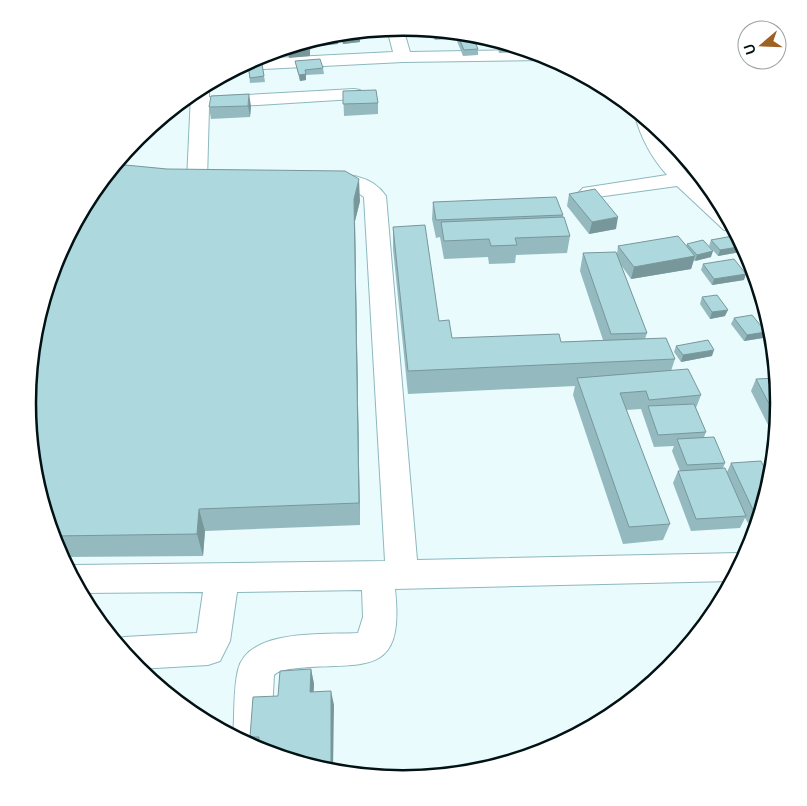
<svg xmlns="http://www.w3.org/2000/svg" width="807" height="806" font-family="Lato,sans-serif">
<rect width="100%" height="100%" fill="#e9fbfd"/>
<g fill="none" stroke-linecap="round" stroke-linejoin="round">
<g stroke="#8db8be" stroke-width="2">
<g id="minor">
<polygon points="403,28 410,52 528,50 551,58 544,60 403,62 243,70 237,68 253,59 393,52 387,29"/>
<polygon points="206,84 209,88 209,97 354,89 360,90 363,94 360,98 354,99 209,108 207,180 204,184 197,186 190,184 187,180 191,94"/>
<path d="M638,112L657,127L667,148L687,173L722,205L736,231L724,230L677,186L590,198L583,196L579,192L583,188L667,175C651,157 641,138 635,116Z"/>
<path d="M322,174C346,174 371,174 386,196L417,560L740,553L746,555L732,581L395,589C405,679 364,662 299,668C291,669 280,669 274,675L270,746L267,752L233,736C235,715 233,691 238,670C248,628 325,635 358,633L363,617L362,590L237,592L230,641L220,661L208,665L138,669L114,640L124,637L197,633L203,592L81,593L67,567L73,565L385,561L364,197L349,187L315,184L312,180L315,176Z"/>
</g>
</g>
<use href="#minor" fill="#fff" fill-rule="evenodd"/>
</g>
<g fill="#94babf">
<polygon points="429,30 451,32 452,33 451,39 435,40"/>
<polygon points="357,32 360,37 360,42 343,44 339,34"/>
<polygon points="478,35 492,39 479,39"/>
<polygon points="458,36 478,49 478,55 463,56 457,41"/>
<polygon points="496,41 519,47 518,52 499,53"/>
<polygon points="295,61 323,68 324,74 306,75 306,80 300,81 296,66"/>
<polygon points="262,64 265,82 250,83 248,65"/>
<polygon points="343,91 378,103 378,114 344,116"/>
<polygon points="251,106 250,117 211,119 209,107"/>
<polygon points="569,194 616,229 589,234 567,206"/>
<polygon points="360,201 355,221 360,525 205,531 203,556 62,557 56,547 35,477"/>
<polygon points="433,202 563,215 563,217 570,236 567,253 516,255 515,263 489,264 488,257 444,259 440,237 436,238 432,219"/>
<polygon points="393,227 439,321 452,338 561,342 603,340 580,271 583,253 617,254 618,246 686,246 687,244 711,257 695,261 694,260 691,269 631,279 621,265 647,333 645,339 675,359 671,371 701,395 696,408 706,432 704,437 725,463 723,468 727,472 731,463 771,481 758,522 748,523 745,518 740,528 691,531 673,483 678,471 680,471 672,451 674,446 654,447 641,409 626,410 670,524 663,540 623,544 573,395 575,386 408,394 393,249"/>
<polygon points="738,235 746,251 718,256 709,246 711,240"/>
<polygon points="703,264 744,280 712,285 701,270"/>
<polygon points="702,297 725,316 710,319 700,304"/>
<polygon points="734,318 766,332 763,338 744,341 731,324"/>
<polygon points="676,346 712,356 681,362 674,352"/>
<polygon points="756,379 780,403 777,425 768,425 751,391"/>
<polygon points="311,669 314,684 313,692 334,705 260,750 253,747 250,737"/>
</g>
<g fill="#78979b">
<polygon points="360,37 360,42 343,44 342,38"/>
<polygon points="338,39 338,44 312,47 312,41"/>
<polygon points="310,50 310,56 289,58 288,52"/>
<polygon points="266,54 269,54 270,59 255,61 255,58"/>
<polygon points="306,74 306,80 300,81 299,75"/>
<polygon points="249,94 251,106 250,117 248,106"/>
<polygon points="359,179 360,201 355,221 360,525 359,503 354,199"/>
<polygon points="618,217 616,229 589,234 592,222"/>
<polygon points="744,246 746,251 718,256 720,250"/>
<polygon points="713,251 711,257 695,261 697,255"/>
<polygon points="695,256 691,269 631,279 634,267"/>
<polygon points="746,274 744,280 712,285 714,279"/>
<polygon points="728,310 725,316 710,319 712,312"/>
<polygon points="766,332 763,338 744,341 747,335"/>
<polygon points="714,350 712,356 681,362 683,355"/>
<polygon points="199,509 205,531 203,556 197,534"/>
<polygon points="311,669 314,684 313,707 310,692"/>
<polygon points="331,691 334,705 333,772 331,771"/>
</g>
<g fill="#acd8de" stroke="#78979b">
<polygon points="432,30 451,32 452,33 435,35"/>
<polygon points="357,32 360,37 342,38 341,34"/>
<polygon points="336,34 338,39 312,41 312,40 329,35"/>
<polygon points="472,35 478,49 464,50 458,36"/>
<polygon points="498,41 518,47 500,47"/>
<polygon points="307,42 310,50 288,52 287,48"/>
<polygon points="320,59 323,68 305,70 306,74 299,75 295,61"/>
<polygon points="262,64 264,76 250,78 248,65"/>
<polygon points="376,90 378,103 343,104 343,91"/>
<polygon points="249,94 248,106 209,107 211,96"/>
<polygon points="115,164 167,169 345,171 359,179 354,199 359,503 199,509 197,534 53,536 35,477 28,403 35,330 56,260 91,195"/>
<polygon points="595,189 618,217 592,222 569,194"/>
<polygon points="556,197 563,215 436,220 433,202"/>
<polygon points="564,217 570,236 515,238 517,245 491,246 489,239 444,241 441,222"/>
<polygon points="425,225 439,321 449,320 452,338 559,334 561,342 666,338 675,359 408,371 393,227"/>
<polygon points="738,235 744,246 720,250 711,240"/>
<polygon points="678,236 695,256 634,267 618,246"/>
<polygon points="703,240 713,251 697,255 687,244"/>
<polygon points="616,252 647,333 611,334 583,253"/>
<polygon points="734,259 746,274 714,279 703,264"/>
<polygon points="717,295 728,310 712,312 702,297"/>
<polygon points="752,315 766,332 747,335 734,318"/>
<polygon points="708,340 714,350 683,355 676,346"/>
<polygon points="688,369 701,395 649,400 646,391 620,393 670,524 629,527 577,378"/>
<polygon points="777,378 780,403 778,413 774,413 756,379"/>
<polygon points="694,404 706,432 658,435 648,406"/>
<polygon points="714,437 725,463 687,465 677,439"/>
<polygon points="761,461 771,481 762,511 754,512 731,463"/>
<polygon points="725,468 746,516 696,519 678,471"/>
<polygon points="311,669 310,692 331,691 331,771 260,750 258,749 259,737 250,737 253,697 278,696 280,671"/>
</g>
<path d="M0 0H807V806H0ZM36 403a367 367 0 1 1 734 0a367 367 0 1 1-734 0Z" fill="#fff" fill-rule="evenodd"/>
<path fill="none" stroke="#021113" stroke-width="2.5" d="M36 403a367 367 0 1 1 734 0a367 367 0 1 1-734 0Z"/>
<g transform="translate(762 45) rotate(251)"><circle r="24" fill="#ffffff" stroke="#9aa0a1"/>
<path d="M0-4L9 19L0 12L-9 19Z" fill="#9d6124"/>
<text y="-8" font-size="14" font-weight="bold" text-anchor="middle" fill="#021113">U</text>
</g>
</svg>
